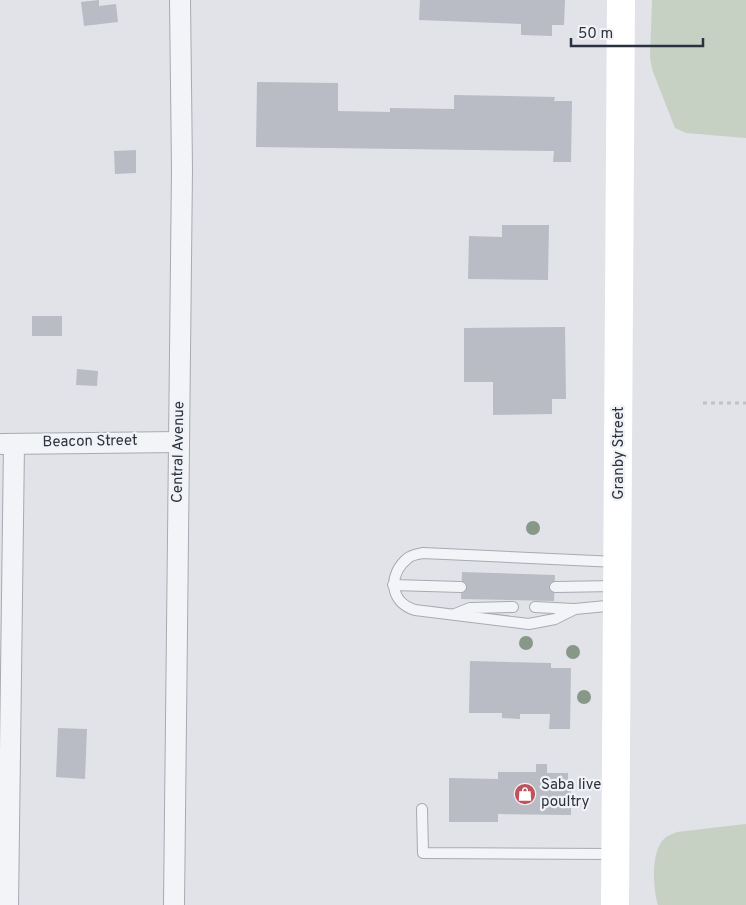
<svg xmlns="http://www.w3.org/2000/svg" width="746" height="905" font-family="Overpass,sans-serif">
<rect width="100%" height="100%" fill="#e1e3e8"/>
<g fill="#c6d1c3">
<polygon points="652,0 746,0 746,138 686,133 675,128 652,69 650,57"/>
<path d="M746,824V905H658C653,887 650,850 666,837C669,835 673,834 677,832Z"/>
</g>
<g fill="#b9bcc4">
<polygon points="99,0 99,6 116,4 118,22 84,26 81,2"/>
<polygon points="420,0 565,0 564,25 552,25 552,36 521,35 521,24 419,20"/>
<polygon points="257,82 338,83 338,111 390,112 390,108 454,109 454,95 555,97 554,101 572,101 571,162 553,162 554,151 256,147"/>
<polygon points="136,150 136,173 115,174 114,151"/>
<polygon points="502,225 549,225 548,280 468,279 469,236 502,237"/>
<rect x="32" y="316" width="30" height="20"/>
<polygon points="565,327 566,399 552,399 552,414 493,415 493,382 464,382 464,328"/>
<polygon points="77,369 98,371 97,386 76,385"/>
<polygon points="462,572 555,575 554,601 461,599"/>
<polygon points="470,661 551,663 551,668 571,668 570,729 549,729 550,714 520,714 520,719 502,718 502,713 469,713"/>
<polygon points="58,728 87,729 85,779 56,777"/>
<polygon points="536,764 547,764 547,773 568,773 568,782 571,782 571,815 498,814 498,822 449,822 449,778 498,779 498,772 536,772"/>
</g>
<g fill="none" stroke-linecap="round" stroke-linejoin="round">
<g stroke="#a7aab2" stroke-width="12">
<g id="service">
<polyline points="393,585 461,587"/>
<polyline points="555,587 616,586"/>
<path d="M617,605L575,609L555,619L529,624L415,610C389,602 388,574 408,558C411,555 418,554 423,553L617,562"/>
<polyline points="535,607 573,609"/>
<polyline points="455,614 470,608 513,607"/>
<polyline points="422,809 423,853 614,854"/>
</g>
</g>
<g stroke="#a7aab2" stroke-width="22">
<g id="minor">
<polyline points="2,444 179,442"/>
<polyline points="8,905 14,444"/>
<polyline points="174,905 182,169 180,0"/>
</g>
</g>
<polyline stroke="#bfc1c7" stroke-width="3" stroke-dasharray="4 4" stroke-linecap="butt" points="703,403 746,403"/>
<use href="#service" stroke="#f3f4f7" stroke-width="10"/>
<use href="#minor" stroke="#f3f4f7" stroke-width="20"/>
<polyline stroke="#fff" stroke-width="28" points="615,905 621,0"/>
</g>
<g fill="#879788">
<circle cx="533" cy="528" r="7"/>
<circle cx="526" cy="643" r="7"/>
<circle cx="573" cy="652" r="7"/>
<circle cx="584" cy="697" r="7"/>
</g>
<defs>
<g id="shop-disc" transform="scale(1.125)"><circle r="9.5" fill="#c0525e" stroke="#f0f2f6"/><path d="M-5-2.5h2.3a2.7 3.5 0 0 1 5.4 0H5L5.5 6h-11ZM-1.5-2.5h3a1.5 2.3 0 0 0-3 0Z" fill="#fff"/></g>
</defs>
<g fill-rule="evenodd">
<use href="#shop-disc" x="525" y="794"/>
</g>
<g text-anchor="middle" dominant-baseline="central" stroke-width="4.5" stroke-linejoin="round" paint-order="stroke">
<g font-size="15" fill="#2b313e" stroke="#f0f2f6">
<text transform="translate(90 442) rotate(-1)">Beacon Street</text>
<text transform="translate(179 452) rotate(-89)">Central Avenue</text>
<text transform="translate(619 453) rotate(-90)">Granby Street</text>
</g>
<g font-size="15" fill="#2b313e" stroke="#f0f2f6" text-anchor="start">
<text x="541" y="785">Saba live<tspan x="541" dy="17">poultry</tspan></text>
</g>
</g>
<path d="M571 38v8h132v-8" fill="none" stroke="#2b313e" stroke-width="2.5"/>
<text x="578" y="38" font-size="15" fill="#2b313e" stroke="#f0f2f6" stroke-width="4" paint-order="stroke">50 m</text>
</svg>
